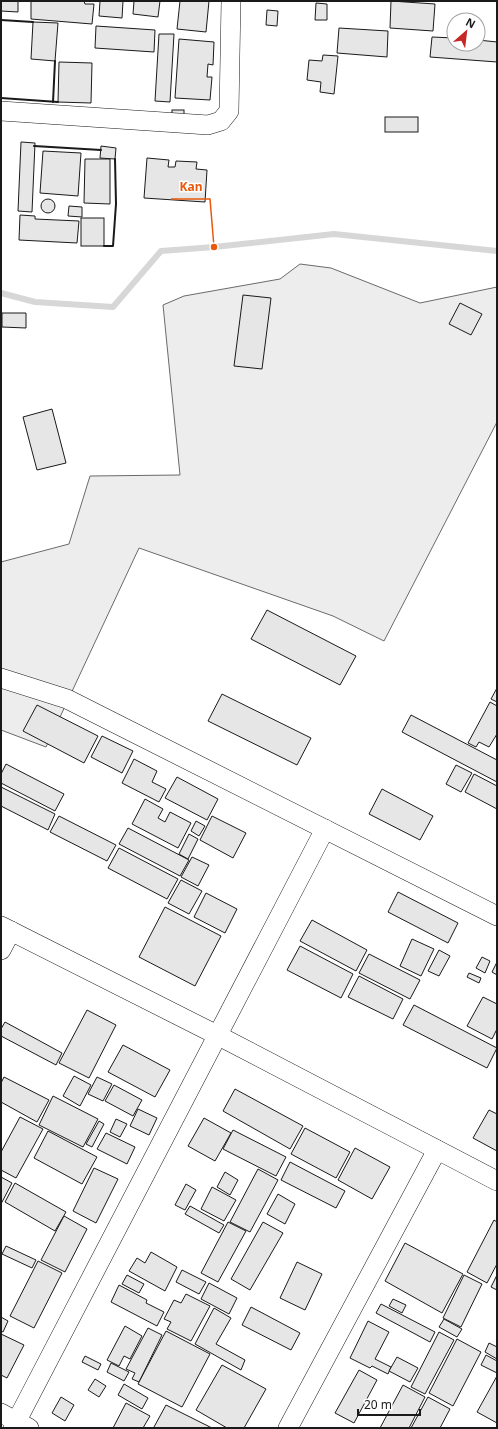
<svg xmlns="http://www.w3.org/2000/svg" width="498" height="1429" font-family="'Noto Sans',sans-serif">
<rect width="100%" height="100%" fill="#fff"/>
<polygon fill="#ededed" stroke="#6a6a6a" points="300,264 331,268 420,303 497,287 497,422 384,641 333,616 139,548 46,747 1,730 1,562 69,544 90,476 180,475 163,305 184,296 280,279"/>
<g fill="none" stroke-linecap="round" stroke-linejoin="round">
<polyline stroke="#d7d7d7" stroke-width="6" points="1,293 35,302 113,307 161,251 214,247 334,234 497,251"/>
</g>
<g fill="#e6e6e6" stroke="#1a1a1a">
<polygon points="1,1 18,1 18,12 1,11"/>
<polygon points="31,1 84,1 85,4 94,4 92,24 31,19"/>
<polygon points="100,1 123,1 122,18 99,16"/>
<polygon points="134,1 160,1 158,17 133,14"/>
<polygon points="180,1 209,1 206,32 177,29"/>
<polygon points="391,1 435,4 433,31 390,28"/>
<polygon points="316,3 327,4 327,20 315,20"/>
<polygon points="267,10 278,11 277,26 266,25"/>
<polygon points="33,22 58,23 55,61 31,59"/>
<polygon points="96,26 155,30 154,52 95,48"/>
<polygon points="339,28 388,31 387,57 337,53"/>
<polygon points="159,34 174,34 170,102 155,101"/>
<polygon points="432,37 454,38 454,44 478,44 478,40 497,42 497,62 430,57"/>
<polygon points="179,39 214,42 213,65 208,64 207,77 212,77 210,100 175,98"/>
<polygon points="323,55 338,56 334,94 320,92 321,82 307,80 309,60 322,61"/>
<polygon points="59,62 92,63 91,103 58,102"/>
<rect x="172" y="110" width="12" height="8"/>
<rect x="385" y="117" width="33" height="15"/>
<polygon points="21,142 35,143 32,212 18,211"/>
<polygon points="101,146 116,148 115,159 100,158"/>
<polygon points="43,151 81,153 78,196 40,193"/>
<polygon points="147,158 169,160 168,167 175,167 176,161 197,162 196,169 207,170 205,202 144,198"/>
<polygon points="85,159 110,159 110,204 84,203"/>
<circle cx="48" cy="206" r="7"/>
<polygon points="69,206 82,207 82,217 68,216"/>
<polygon points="20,215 35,216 35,219 79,221 77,243 19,240"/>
<rect x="81" y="218" width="23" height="28"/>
<polygon points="243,295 271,298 262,369 234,366"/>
<polygon points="460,303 482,314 471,335 449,324"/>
<polygon points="2,313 26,313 26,328 2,327"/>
<polygon points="52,409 66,463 37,470 23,417"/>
<polygon points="267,610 356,656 340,685 251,639"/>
<polygon points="497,688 497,702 491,699"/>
<polygon points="222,694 311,738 297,765 208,721"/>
<polygon points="490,702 497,706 497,734 489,747 479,742 476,747 468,743"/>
<polygon points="37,705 98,736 84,763 23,731"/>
<polygon points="411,715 497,760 497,782 402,732"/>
<polygon points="102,736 133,751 122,773 91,757"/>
<polygon points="134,759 157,771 152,782 166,789 159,802 122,783"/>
<polygon points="6,764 64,794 55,811 1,783 1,774"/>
<polygon points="456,765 472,773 461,792 446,784"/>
<polygon points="474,774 497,786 497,809 465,792"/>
<polygon points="177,777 218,799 207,820 165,798"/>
<polygon points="1,787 55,814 48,830 1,806"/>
<polygon points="382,789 433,816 420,840 369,814"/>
<polygon points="145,799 163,809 158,818 165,822 170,812 191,823 178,848 132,824"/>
<polygon points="59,816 116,845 107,861 50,832"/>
<polygon points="212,816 246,833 233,858 200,840"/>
<polygon points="196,821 205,826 199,836 191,831"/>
<polygon points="128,828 189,860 180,876 119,844"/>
<polygon points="189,834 198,839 188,859 179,854"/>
<polygon points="119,848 178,879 167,899 108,868"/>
<polygon points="192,857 209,865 198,886 181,877"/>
<polygon points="181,880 202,891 189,914 168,903"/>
<polygon points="398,892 458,923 448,943 388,912"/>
<polygon points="206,893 237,909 225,933 194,917"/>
<polygon points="165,907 221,936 195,986 139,957"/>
<polygon points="312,920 367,950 356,971 300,941"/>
<polygon points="412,939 434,949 421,976 400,966"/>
<polygon points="300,946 353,974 341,998 287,970"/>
<polygon points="439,950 450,956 439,976 428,971"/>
<polygon points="369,954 420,980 410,999 359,973"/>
<polygon points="482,957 490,961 485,973 476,968"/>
<polygon points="497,962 497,975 492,972"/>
<polygon points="469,973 481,978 479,983 467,977"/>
<polygon points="359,976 403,999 393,1019 348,997"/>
<polygon points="483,997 497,1004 497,1029 492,1039 467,1026"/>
<polygon points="414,1005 497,1048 487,1068 403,1025"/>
<polygon points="87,1010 116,1025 89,1078 59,1063"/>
<polygon points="5,1022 62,1053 56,1065 1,1036 1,1029"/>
<polygon points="123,1045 170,1070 155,1097 108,1072"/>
<polygon points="74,1076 91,1085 80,1106 63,1096"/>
<polygon points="4,1077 49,1100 37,1122 1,1102 1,1083"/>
<polygon points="97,1077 112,1084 103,1101 88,1094"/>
<polygon points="114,1085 142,1100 133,1116 105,1101"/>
<polygon points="235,1089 303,1126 290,1149 223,1111"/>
<polygon points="53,1096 98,1119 83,1147 39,1125"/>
<polygon points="138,1109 157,1118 149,1135 130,1126"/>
<polygon points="489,1110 497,1114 497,1151 473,1138"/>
<polygon points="20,1117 43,1129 16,1178 1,1170 1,1152"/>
<polygon points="204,1118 231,1133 215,1161 188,1146"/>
<polygon points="116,1119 127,1124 120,1137 110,1132"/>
<polygon points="99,1121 104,1124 92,1147 86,1144"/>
<polygon points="305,1128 350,1152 336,1178 291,1154"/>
<polygon points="233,1130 286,1157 276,1176 223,1149"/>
<polygon points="48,1131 97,1157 82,1184 34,1158"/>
<polygon points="106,1133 135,1147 127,1164 97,1149"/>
<polygon points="355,1148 390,1167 372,1199 338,1180"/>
<polygon points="290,1162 345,1191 336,1208 281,1180"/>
<polygon points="94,1168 118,1179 96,1223 73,1211"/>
<polygon points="258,1169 278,1180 250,1232 230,1222"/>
<polygon points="225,1172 238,1180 230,1195 217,1187"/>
<polygon points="1,1177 12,1183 1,1204"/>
<polygon points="15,1183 66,1212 55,1231 5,1202"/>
<polygon points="186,1184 196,1190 185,1210 175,1205"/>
<polygon points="212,1187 236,1200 224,1221 201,1209"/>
<polygon points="278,1194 295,1204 285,1224 267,1214"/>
<polygon points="190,1206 224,1225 219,1233 185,1214"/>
<polygon points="64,1216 87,1229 65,1272 41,1260"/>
<polygon points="494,1220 497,1222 497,1264 487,1283 467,1272"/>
<polygon points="228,1222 246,1231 218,1282 201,1273"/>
<polygon points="263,1222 283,1233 250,1290 231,1279"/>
<polygon points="405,1243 463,1274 442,1313 385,1281"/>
<polygon points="6,1246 36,1260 32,1268 2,1254"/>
<polygon points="151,1252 177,1267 165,1291 129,1271 137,1258 145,1263"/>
<polygon points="38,1261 62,1273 34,1328 10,1316"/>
<polygon points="297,1262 322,1274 305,1310 280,1298"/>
<polygon points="182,1270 206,1282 199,1294 176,1282"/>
<polygon points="127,1275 144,1284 139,1293 122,1284"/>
<polygon points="464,1275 482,1284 461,1327 443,1318"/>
<polygon points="497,1275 497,1290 491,1287"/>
<polygon points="209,1283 237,1298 229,1314 201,1299"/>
<polygon points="119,1285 147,1300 146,1303 164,1312 157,1326 111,1302"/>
<polygon points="186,1294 210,1306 191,1341 167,1329 171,1322 164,1319 174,1300 181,1303"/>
<polygon points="393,1299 406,1305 402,1313 389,1306"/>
<polygon points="381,1304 435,1332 430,1342 376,1313"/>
<polygon points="251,1307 300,1333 291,1350 242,1325"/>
<polygon points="214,1308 231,1318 216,1344 245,1360 241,1370 195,1344"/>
<polygon points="1,1317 8,1321 3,1332 1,1331"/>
<polygon points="444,1319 462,1329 457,1337 439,1327"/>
<polygon points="368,1321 389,1332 375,1359 391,1367 388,1374 372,1366 370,1368 350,1358"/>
<polygon points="125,1326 142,1336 130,1359 124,1356 119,1366 107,1360"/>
<polygon points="148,1328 162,1335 139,1382 132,1379 135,1373 126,1369"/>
<polygon points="166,1331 210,1354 182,1407 138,1384"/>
<polygon points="439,1332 454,1340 425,1394 411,1387"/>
<polygon points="1,1334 24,1345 7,1378 1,1375"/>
<polygon points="457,1339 481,1352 453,1406 429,1393"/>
<polygon points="489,1343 497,1347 497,1359 485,1352"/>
<polygon points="486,1355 497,1361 497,1373 481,1365"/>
<polygon points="85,1356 101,1364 98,1370 82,1362"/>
<polygon points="397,1357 418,1368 410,1382 389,1371"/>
<polygon points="111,1363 129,1372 124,1381 107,1372"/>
<polygon points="222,1365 266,1389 244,1428 227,1428 196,1410"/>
<polygon points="359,1370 377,1380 354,1423 335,1413"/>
<polygon points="497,1376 497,1423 477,1412"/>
<polygon points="95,1379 106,1386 99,1397 88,1390"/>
<polygon points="124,1384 148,1398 142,1409 118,1395"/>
<polygon points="403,1385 425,1397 409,1428 380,1428"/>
<polygon points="61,1397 74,1405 65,1421 52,1413"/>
<polygon points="428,1397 450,1409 440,1428 411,1428"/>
<polygon points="126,1403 150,1416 143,1428 113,1428"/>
<polygon points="166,1405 212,1428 155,1428 154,1427"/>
</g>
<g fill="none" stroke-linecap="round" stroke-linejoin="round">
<g stroke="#1a1a1a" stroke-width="20">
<g id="street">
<polyline points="1,111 208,125 221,121 229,111 231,1"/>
<polyline points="1,678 67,699 497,916"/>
<polyline points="1,926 217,1035 497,1181"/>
<polyline points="1,950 11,931"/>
<polyline points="1,1413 29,1428"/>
<polyline points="13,1428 325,829"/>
<polyline points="288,1428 437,1150"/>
</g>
</g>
<use href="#street" stroke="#fff" stroke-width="19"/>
<g stroke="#1a1a1a" stroke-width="2">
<polyline points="1,20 33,22"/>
<polyline points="1,98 58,102"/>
<polyline points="53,102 55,61"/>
<polyline points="34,146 101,150"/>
<polyline points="104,246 113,246 116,204 115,159"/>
</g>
</g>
<path fill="none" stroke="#e8590c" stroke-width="1.5" d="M214 247L210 199H171"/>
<circle fill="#e8590c" stroke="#fff" stroke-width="1.5" cx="214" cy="247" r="4"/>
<g font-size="12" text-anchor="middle" font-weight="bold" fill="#e8590c" stroke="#fff" stroke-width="3" stroke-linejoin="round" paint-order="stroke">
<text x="191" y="191">Kan</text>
</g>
<rect width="498" height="1429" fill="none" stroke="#1a1a1a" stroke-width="4"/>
<g transform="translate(466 32) rotate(28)"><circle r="19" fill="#ffffff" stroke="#a3a3a3"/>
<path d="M0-3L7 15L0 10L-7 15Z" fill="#c62828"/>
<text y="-6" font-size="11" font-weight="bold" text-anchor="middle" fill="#1a1a1a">N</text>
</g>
<path d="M358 1409v6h62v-6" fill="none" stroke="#1a1a1a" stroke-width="2"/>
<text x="364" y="1409" font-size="12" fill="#1a1a1a" stroke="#ffffff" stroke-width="3" paint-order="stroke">20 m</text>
</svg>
